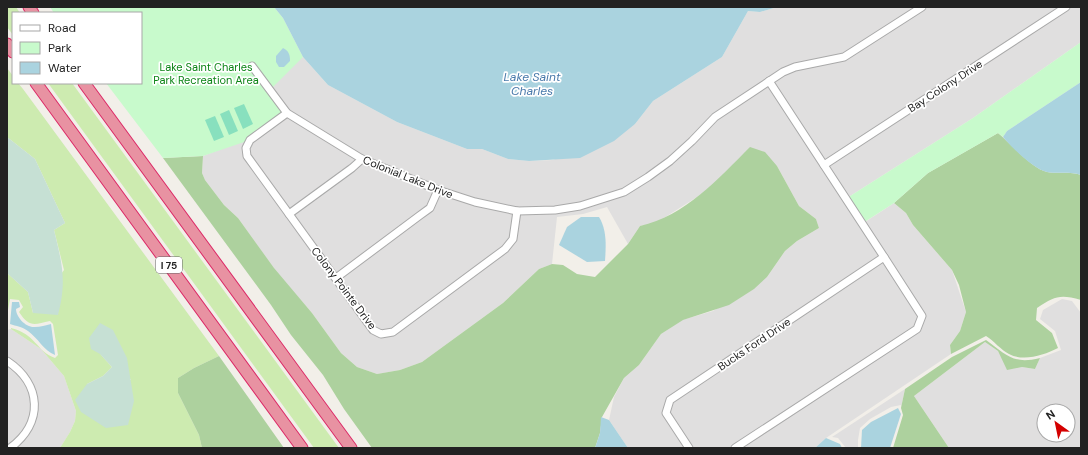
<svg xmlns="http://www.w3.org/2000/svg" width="1088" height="455" font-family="'DM Sans',sans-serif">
<rect width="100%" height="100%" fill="#f2efe9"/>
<g fill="#e0dfdf" fill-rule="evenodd">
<polygon points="777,7 1081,7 1081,42 973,118 847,198 862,224 894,203 906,213 913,225 952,270 966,312 960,331 950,345 951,354 826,438 815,448 628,448 609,420 614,397 624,378 639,365 661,334 682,320 713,311 767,277 785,251 797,241 819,228 816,219 799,206 777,166 750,148 714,185 697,197 656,223 640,226 628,244 607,207 583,214 557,217 552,264 539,269 503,303 422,362 400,370 377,374 357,367 341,353 312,313 278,274 238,218 224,205 205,180 202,173 203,156 240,142 262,87 287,66 303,57 328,85 397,122 467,149 482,149 508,159 529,161 553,160 635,124 653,101 722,57 748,11 760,12"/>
<path d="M1062,299L1072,301L1081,313V448H949L914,396L985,342L998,351L1008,369L1022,367L1035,369L1040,358L1061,350L1055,331L1040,319L1043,310ZM1044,411H1068V435H1044Z"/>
<polygon points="11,329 41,349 64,376 76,411 75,421 70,432 60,448 16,448 29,435 35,421 38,409 34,385 28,374 18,364 7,357 7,330"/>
<polygon points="7,365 14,370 28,386 31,407 29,418 23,431 7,446"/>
<polygon points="905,389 901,408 901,405 891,407 870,419 860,428 858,440 858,448 846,448 838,438 832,437"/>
</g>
<g fill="#cdebb0" fill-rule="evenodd">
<polygon points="7,7 16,7 20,13 13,13 13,35 7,27"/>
<path d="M7,68L13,76V83H18L23,89L219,356L194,368L178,378V393L199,435L202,448H60L70,432L75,421L76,411L64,376L41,349L11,329V328C36,334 36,351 55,358L58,355L53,324L50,321C33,325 29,327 19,312L23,307L19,300L10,299L8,310L7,273L28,292L33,313L64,270L54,230L65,223L35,159L7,137ZM100,354L131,380L87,384L103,376L112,367Z"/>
<polygon points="48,83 72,83 339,448 314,448"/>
</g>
<g fill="#add19e">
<path d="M998,133C1010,143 1032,169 1047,172C1059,174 1070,171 1081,175V300C1060,294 1055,296 1037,308L1036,320L1052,333L1058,348C1044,355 1024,362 1009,354C1001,350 994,341 986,336L951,354L950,345L960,331L966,312L959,285L952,270L913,225L906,213L894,203L928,173Z"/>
<path d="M750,147L765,152L777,166L799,206L816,219L819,228L797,241L785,251L767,277L754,289L729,305L683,320L661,334L639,365L624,378L602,417L600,433L595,448H372L344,409L323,375L291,335L271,305L163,158L203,156L202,173L205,180L224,205L238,218L274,268L312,313L341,353L357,367L377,374L400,370L422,362L503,303L539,269L552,264L563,265L577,274L595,277L628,244L640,226C685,216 718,179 750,147Z"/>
<path d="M986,340C1006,354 1012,365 1040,358L1035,369L1022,367L1007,370L998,351L985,342L914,396L949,448H893L903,415L901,408L905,389L952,357Z"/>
<polygon points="219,356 284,448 202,448 199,435 178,393 178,378 194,368"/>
</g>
<g fill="#c6e0d4">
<path d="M7,137L35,159L65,223L54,230C62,263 67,281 58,315L33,313L28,292L7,273Z"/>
<polygon points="100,323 113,330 127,358 134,401 128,425 106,428 81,412 75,400 87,384 103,376 112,367 100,354 91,349 89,338"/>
</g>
<g fill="#c8facc">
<polygon points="50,7 274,7 283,18 303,57 269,91 287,113 250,140 203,156 163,158 106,83 141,83 141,13 54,13"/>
<polygon points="1081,42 1081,82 1007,131 1003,137 998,133 928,173 894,203 863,223 847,198 973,118"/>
</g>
<g fill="#88e0be">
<polygon points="244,104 253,124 243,129 234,108"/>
<polygon points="229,110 238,131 229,135 220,114"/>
<polygon points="215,116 224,137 214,141 205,120"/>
</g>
<g fill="#aad3df">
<polygon points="274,7 777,7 760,12 748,11 722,57 653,101 635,124 614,141 580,158 529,161 508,159 482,149 467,149 397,122 328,85 303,57 283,18"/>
<path d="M283,48C289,51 290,55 290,61L284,67H279L276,62V56Z"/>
<path d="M1081,82V175C1070,171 1059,174 1047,172C1035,170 1011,147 1003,137L1007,131Z"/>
<path d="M581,217H599C607,230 606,246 605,261L587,262L559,245L567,227Z"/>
<path d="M12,302H19L20,307L16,309C16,317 26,328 35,327C40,327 46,325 51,324L55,355C44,351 38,338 28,331C23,327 16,326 10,324Z"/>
<polygon points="898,408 901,414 890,448 861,448 862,430 871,422"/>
<polygon points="601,417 609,420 628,448 595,448 600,433"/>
<polygon points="826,438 840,444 842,448 815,448"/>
</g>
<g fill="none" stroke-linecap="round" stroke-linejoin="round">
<g stroke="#a9a9a9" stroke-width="9">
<g id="minor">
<polyline points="252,66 287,113 362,159 438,190 475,202 517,211 555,210 580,206 624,192 648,177 670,161 692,141 715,117 783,72 795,67 844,57 922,7"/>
<polyline points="769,81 884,257"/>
<polyline points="287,113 250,140 246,148 247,156 373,330 381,334 393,332 505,249 513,239 517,211"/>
<polyline points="824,165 1066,7"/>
<polyline points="289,214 352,168 362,159"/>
<polyline points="336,278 419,216 430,208 438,190"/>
<path d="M7,361C42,384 44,423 10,448"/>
<polyline points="689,448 666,413 670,400 884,257 922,316 917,329 735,448"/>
</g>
</g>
<g stroke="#dc2a67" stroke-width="13">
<g id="highway">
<polyline points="29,7 33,13"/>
<polyline points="7,44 13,52"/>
<polyline points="36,83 302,448"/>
<polyline points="84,83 351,448"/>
</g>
</g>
<use href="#minor" stroke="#fff" stroke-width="7"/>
<use href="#highway" stroke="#e892a2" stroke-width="11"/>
</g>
<g text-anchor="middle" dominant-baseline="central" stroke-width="3.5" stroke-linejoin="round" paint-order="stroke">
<rect fill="#fff" stroke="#646464" stroke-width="1" x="156" y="257" width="26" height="16" rx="3"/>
<g font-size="10" font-weight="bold" fill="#222">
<text x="169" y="265">I 75</text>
</g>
<g font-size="11" fill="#0c8416" stroke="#fff">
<text x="206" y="67">Lake Saint Charles<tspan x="206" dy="13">Park Recreation Area</tspan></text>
</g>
<g font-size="11" fill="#222" stroke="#fff">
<text transform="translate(945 86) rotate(-33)">Bay Colony Drive</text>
<text transform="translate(408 177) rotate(22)">Colonial Lake Drive</text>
<text transform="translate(344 288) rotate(53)">Colony Pointe Drive</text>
<text transform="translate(754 344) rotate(-34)">Bucks Ford Drive</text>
</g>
<g font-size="12" font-style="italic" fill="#4a7aab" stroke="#fff">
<text x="532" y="77">Lake Saint<tspan x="532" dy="14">Charles</tspan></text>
</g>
</g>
<rect width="1088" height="455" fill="none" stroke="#222222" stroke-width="16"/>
<rect x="12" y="12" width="130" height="72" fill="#ffffff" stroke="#a7a7a7"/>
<rect x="20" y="25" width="20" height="6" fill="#ffffff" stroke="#a7a7a7"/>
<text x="48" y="32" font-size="12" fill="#222222">Road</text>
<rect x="20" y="42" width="20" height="12" fill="#c8facc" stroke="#a7a7a7"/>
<text x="48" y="52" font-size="12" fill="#222222">Park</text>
<rect x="20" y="62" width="20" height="12" fill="#aad3df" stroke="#a7a7a7"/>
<text x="48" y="72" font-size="12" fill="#222222">Water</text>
<g transform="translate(1056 423) rotate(327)"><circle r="19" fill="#ffffff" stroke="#a7a7a7"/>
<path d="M0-3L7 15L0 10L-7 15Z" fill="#d40000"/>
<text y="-6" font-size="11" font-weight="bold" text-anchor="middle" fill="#222222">N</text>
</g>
</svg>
